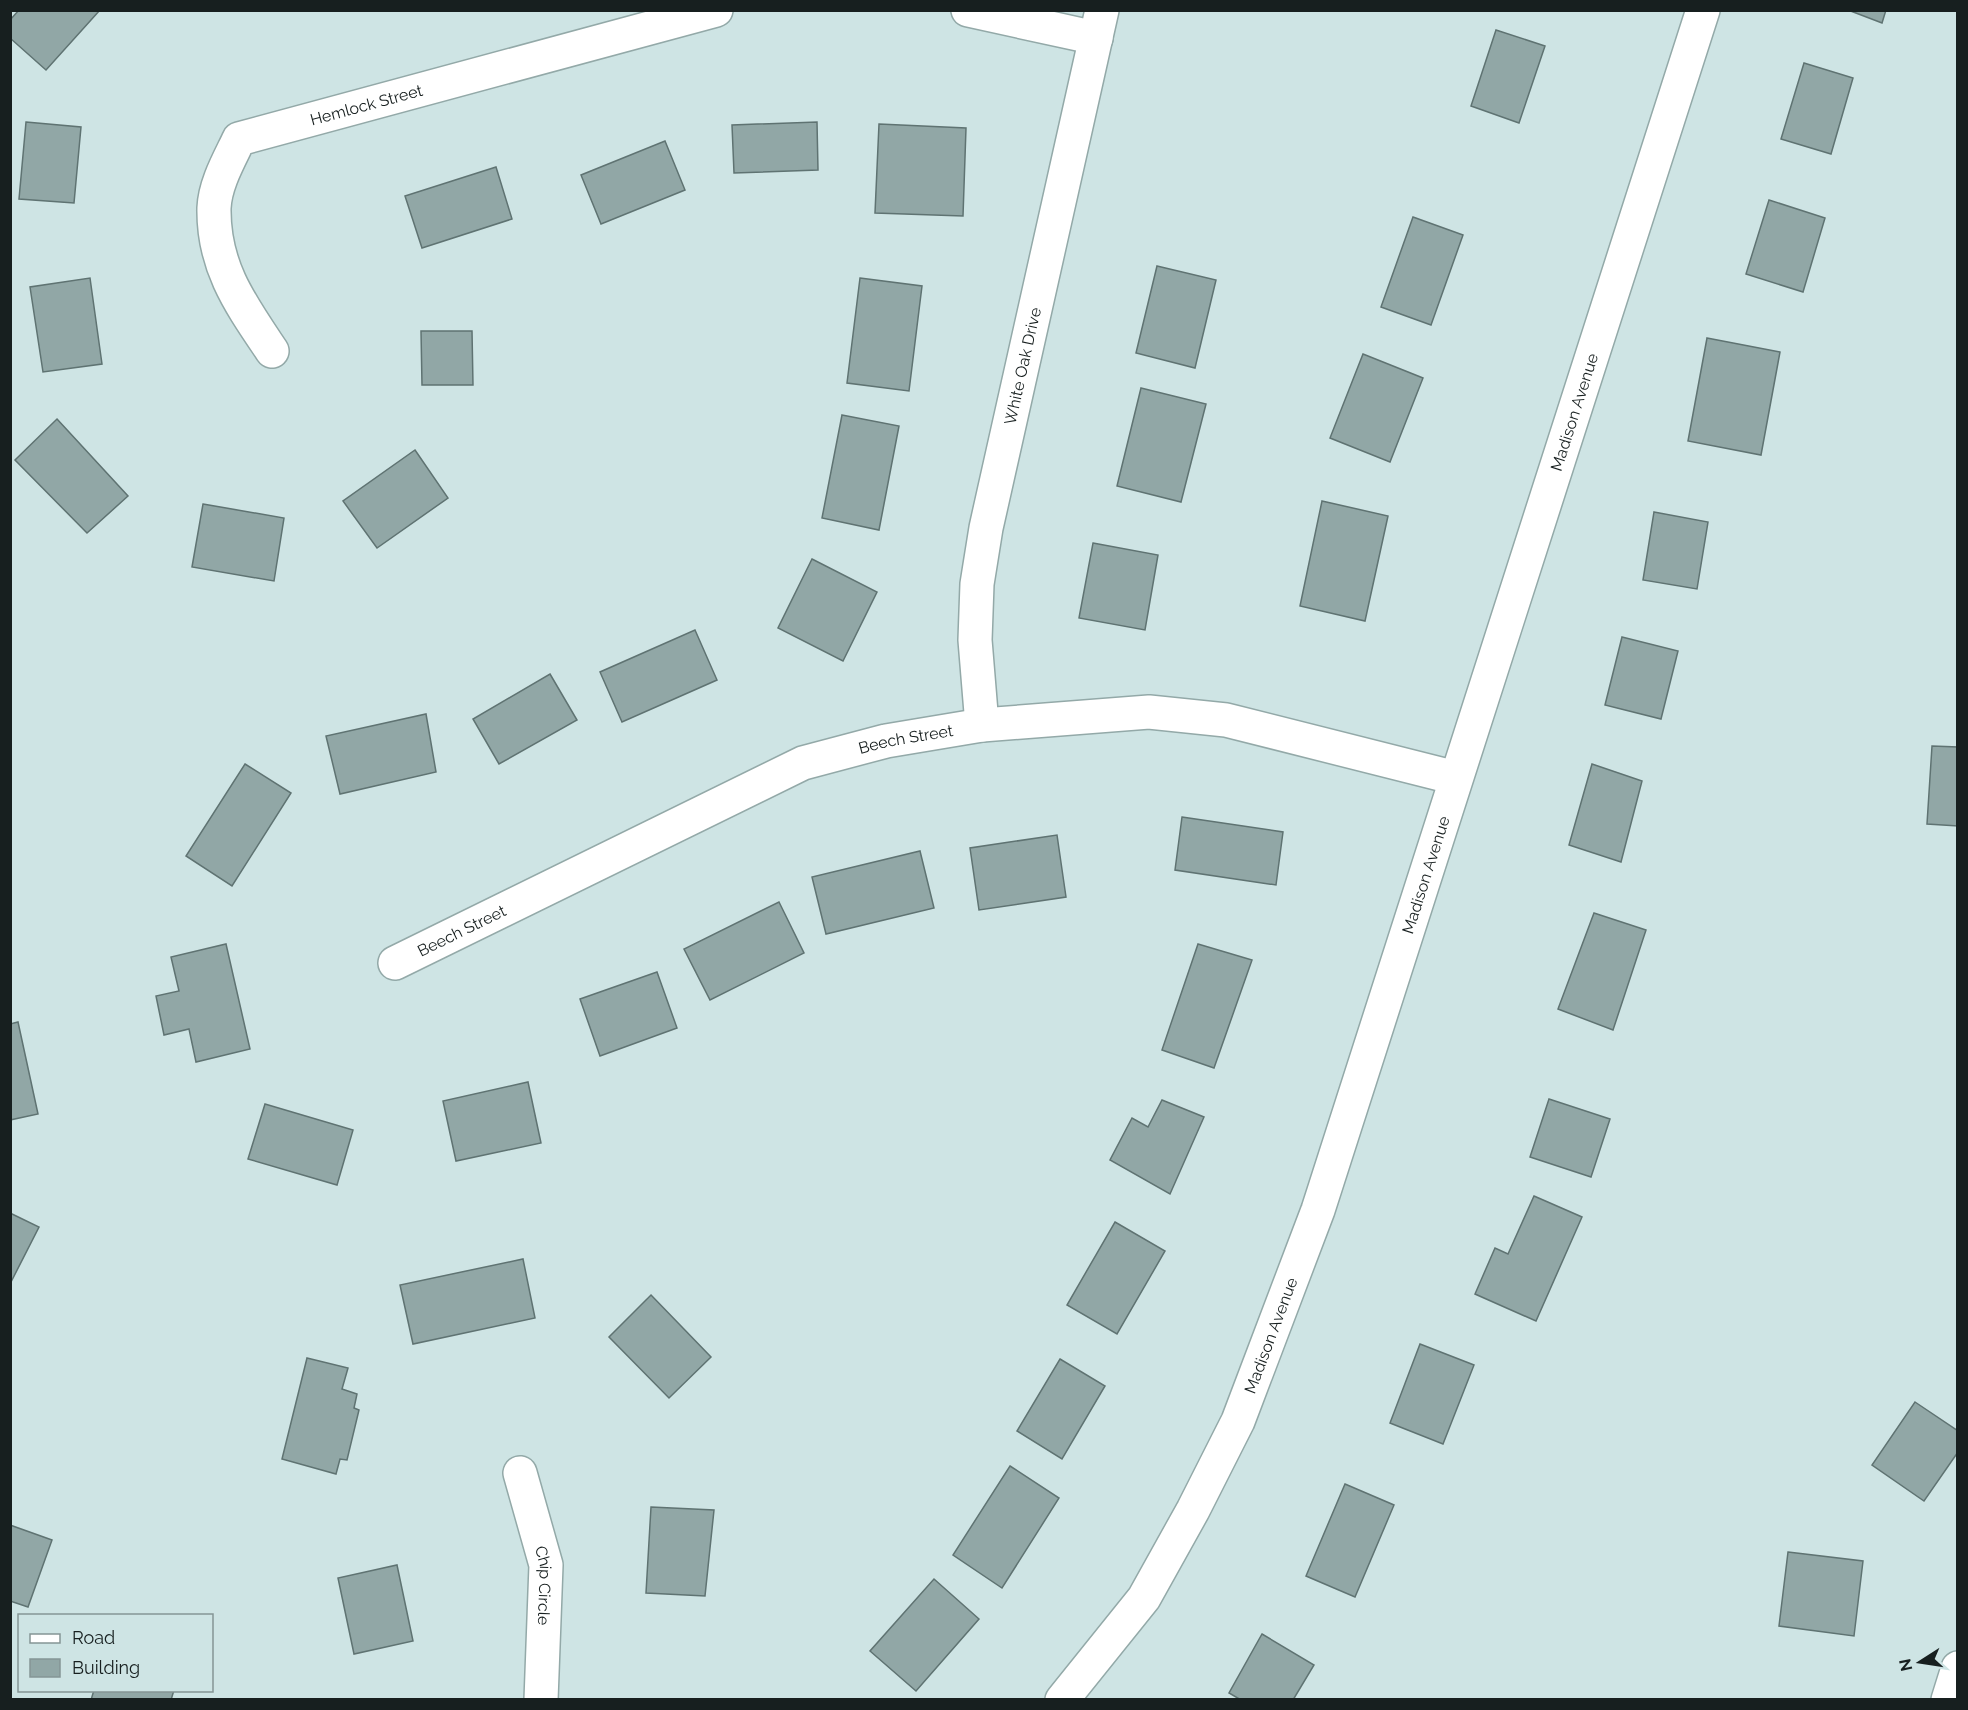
<svg xmlns="http://www.w3.org/2000/svg" width="1968" height="1710" font-family="Raleway,sans-serif">
<rect width="100%" height="100%" fill="#cee4e4"/>
<g fill="#91a7a6" stroke="#5f7372" stroke-width="1.5">
<polygon points="19,10 100,10 46,70 10,38 10,20"/>
<polygon points="1848,10 1886,10 1882,23"/>
<polygon points="1496,30 1545,46 1519,123 1471,106"/>
<polygon points="1804,63 1853,78 1831,154 1781,139"/>
<polygon points="26,122 81,127 74,203 19,199"/>
<polygon points="817,122 818,170 734,173 732,125"/>
<polygon points="879,124 966,128 963,216 875,213"/>
<polygon points="665,141 685,190 601,224 581,175"/>
<polygon points="496,167 512,219 422,248 405,196"/>
<polygon points="1769,200 1825,218 1803,292 1746,274"/>
<polygon points="1413,217 1463,235 1431,325 1381,307"/>
<polygon points="1157,266 1216,280 1195,368 1136,353"/>
<polygon points="90,278 102,364 43,372 30,287"/>
<polygon points="860,278 922,286 909,391 847,383"/>
<polygon points="421,331 472,331 473,385 422,385"/>
<polygon points="1707,338 1780,352 1761,455 1688,441"/>
<polygon points="1363,354 1423,378 1390,462 1330,438"/>
<polygon points="1141,388 1206,404 1181,502 1117,486"/>
<polygon points="842,415 899,426 879,530 822,518"/>
<polygon points="57,419 128,496 87,533 15,460"/>
<polygon points="415,450 448,498 377,548 343,501"/>
<polygon points="1322,501 1388,516 1365,621 1300,606"/>
<polygon points="203,504 284,518 274,581 192,567"/>
<polygon points="1654,512 1708,522 1697,589 1643,580"/>
<polygon points="1093,543 1158,555 1145,630 1079,618"/>
<polygon points="812,559 877,592 843,661 778,628"/>
<polygon points="695,630 717,680 622,722 600,672"/>
<polygon points="1622,637 1678,651 1661,719 1605,705"/>
<polygon points="550,674 577,720 499,764 473,719"/>
<polygon points="426,714 436,772 340,794 326,736"/>
<polygon points="1932,746 1958,747 1958,826 1927,824"/>
<polygon points="245,764 291,793 232,886 186,856"/>
<polygon points="1592,764 1642,781 1621,862 1569,845"/>
<polygon points="1182,817 1283,832 1276,885 1175,870"/>
<polygon points="1057,835 1066,897 979,910 970,848"/>
<polygon points="920,851 934,908 826,934 812,877"/>
<polygon points="779,902 804,953 710,1000 684,949"/>
<polygon points="1594,913 1646,930 1613,1030 1558,1009"/>
<polygon points="226,944 250,1049 196,1062 189,1029 164,1035 156,996 179,991 171,957"/>
<polygon points="1198,944 1252,960 1214,1068 1162,1050"/>
<polygon points="657,972 677,1028 600,1056 580,999"/>
<polygon points="18,1022 38,1114 10,1120 10,1024"/>
<polygon points="528,1082 541,1143 456,1161 443,1101"/>
<polygon points="1549,1099 1610,1119 1591,1177 1530,1157"/>
<polygon points="1162,1100 1204,1117 1170,1194 1110,1160 1132,1118 1148,1127"/>
<polygon points="265,1104 353,1130 337,1185 248,1159"/>
<polygon points="1534,1196 1582,1217 1536,1321 1475,1294 1495,1248 1508,1254"/>
<polygon points="10,1213 39,1227 10,1284"/>
<polygon points="1115,1222 1165,1251 1117,1334 1067,1305"/>
<polygon points="523,1259 535,1318 413,1344 400,1285"/>
<polygon points="651,1295 711,1357 669,1398 609,1337"/>
<polygon points="1420,1344 1474,1365 1443,1444 1390,1423"/>
<polygon points="307,1358 348,1368 342,1389 357,1394 354,1408 359,1410 347,1460 340,1459 336,1474 282,1459"/>
<polygon points="1060,1359 1105,1386 1062,1459 1017,1431"/>
<polygon points="1915,1402 1958,1431 1958,1452 1924,1501 1872,1465"/>
<polygon points="1010,1466 1059,1498 1002,1588 953,1555"/>
<polygon points="1345,1484 1394,1505 1355,1597 1306,1576"/>
<polygon points="651,1507 714,1510 705,1596 646,1593"/>
<polygon points="10,1525 52,1540 28,1607 10,1601"/>
<polygon points="1788,1552 1863,1561 1854,1636 1779,1626"/>
<polygon points="397,1565 413,1641 354,1654 338,1578"/>
<polygon points="934,1579 979,1619 916,1691 870,1651"/>
<polygon points="1262,1634 1314,1665 1293,1700 1241,1700 1229,1693"/>
<polygon points="94,1690 174,1690 171,1700 91,1700"/>
</g>
<g fill="none" stroke-linecap="round" stroke-linejoin="round">
<g stroke="#93a9a8" stroke-width="36">
<g id="minor">
<polyline points="968,10 1096,38"/>
<path id="s1" d="M272,351C241,305 213,267 214,208C215,184 229,160 239,139L716,10"/>
<path id="s2" d="M982,725L975,640L977,584L986,528L1102,10"/>
<path id="s3" d="M395,963L803,763L886,741L982,725L1149,712L1226,720L1456,778"/>
<path id="s4" d="M520,1473L546,1565L541,1700"/>
<path id="s5" d="M1062,1700L1144,1598L1193,1510L1238,1421L1318,1210L1703,10"/>
<polyline points="1948,1700 1958,1668"/>
</g>
</g>
<use href="#minor" stroke="#fff" stroke-width="33"/>
</g>
<g text-anchor="middle" dominant-baseline="central" stroke-width="6" stroke-linejoin="round" paint-order="stroke">
<g font-size="16" fill="#171f1f" stroke="#cee4e4">
<text stroke="none"><textPath href="#s1" startOffset="363">Hemlock Street</textPath></text>
<text stroke="none"><textPath href="#s2" startOffset="364">White Oak Drive</textPath></text>
<text stroke="none"><textPath href="#s5" startOffset="1395">Madison Avenue</textPath></text>
<text stroke="none"><textPath href="#s3" startOffset="560">Beech Street</textPath></text>
<text stroke="none"><textPath href="#s5" startOffset="909">Madison Avenue</textPath></text>
<text stroke="none"><textPath href="#s3" startOffset="74">Beech Street</textPath></text>
<text stroke="none"><textPath href="#s5" startOffset="423">Madison Avenue</textPath></text>
<text stroke="none"><textPath href="#s4" startOffset="116">Chip Circle</textPath></text>
</g>
</g>
<rect width="1968" height="1710" fill="none" stroke="#171f1f" stroke-width="24"/>
<rect x="18" y="1614" width="195" height="78" fill="#cee4e4" stroke="#859595" stroke-width="1.5"/>
<rect x="30" y="1634" width="30" height="9" fill="#ffffff" stroke="#859595" stroke-width="1.5"/>
<text x="72" y="1644" font-size="18" fill="#171f1f">Road</text>
<rect x="30" y="1659" width="30" height="18" fill="#91a7a6" stroke="#859595" stroke-width="1.5"/>
<text x="72" y="1674" font-size="18" fill="#171f1f">Building</text>
<g transform="translate(1920 1662) rotate(258)" stroke="#cee4e4" stroke-width="4.5" paint-order="stroke">
<path d="M0-4.5L10 22L0 15L-10 22Z" fill="#171f1f"/>
<text y="-9" font-size="16" font-weight="bold" text-anchor="middle" fill="#171f1f">N</text>
</g>
</svg>
